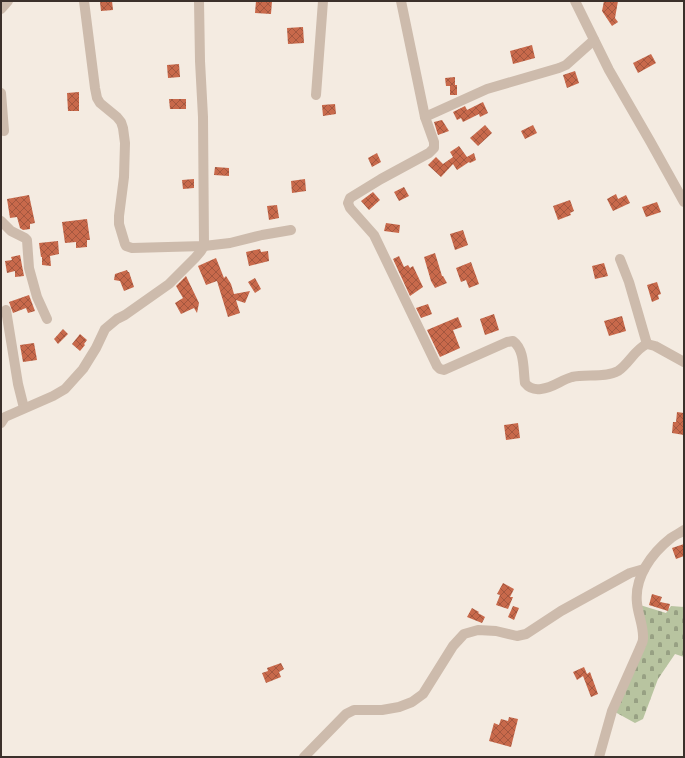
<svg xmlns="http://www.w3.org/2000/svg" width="685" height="758" font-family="Roboto,sans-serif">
<defs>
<pattern id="cemetery-stones" width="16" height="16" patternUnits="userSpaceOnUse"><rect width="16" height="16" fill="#b8c4a0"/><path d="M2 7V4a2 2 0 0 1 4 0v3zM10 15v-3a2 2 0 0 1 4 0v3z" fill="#97a083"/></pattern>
<pattern id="building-cross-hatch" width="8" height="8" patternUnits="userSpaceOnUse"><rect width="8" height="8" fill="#c8694b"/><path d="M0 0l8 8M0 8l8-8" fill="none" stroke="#a4573f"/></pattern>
</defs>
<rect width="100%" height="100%" fill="#f4ebe1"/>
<polygon fill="url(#cemetery-stones)" points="640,605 666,613 671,606 684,607 684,657 675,654 658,679 643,719 635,723 615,712 647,642"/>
<g fill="url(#building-cross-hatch)">
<polygon points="112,1 113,10 101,11 100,2"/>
<polygon points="256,1 272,1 271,14 255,13"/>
<polygon points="604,1 618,1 615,18 618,22 612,26 602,11"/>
<polygon points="303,27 304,43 288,44 287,28"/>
<polygon points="532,45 535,58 513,64 510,51"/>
<polygon points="651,54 656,63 638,73 633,63"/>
<polygon points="179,64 180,77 168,78 167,65"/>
<polygon points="575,71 579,83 567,88 563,75"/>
<polygon points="455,77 455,85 457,85 457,95 450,95 450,86 446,86 445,78"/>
<polygon points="79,92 79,111 68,111 67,93"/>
<polygon points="169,99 186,99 186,109 170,109"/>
<polygon points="483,102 488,113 480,117 479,114 463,122 461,118 457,120 453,112 465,106 467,110"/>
<polygon points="335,104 336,114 323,116 322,105"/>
<polygon points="442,120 449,131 438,135 434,122"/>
<polygon points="485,125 492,133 478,146 470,138"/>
<polygon points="533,125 537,133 525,139 521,131"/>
<polygon points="459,146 467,157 474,153 476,160 470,163 469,162 457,170 453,164 441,177 428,165 436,157 443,164 453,157 450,152"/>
<polygon points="377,153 381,162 372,167 368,158"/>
<polygon points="215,167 229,168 229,176 214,175"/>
<polygon points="194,179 194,188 183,189 182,180"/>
<polygon points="305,179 306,191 292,193 291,181"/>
<polygon points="404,187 409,196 399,201 394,192"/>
<polygon points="373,192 380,200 369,210 361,201"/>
<polygon points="616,194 618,199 626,195 630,203 613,211 607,199"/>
<polygon points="29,195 35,223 30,224 30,229 23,230 20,228 17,217 10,218 7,199"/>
<polygon points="570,200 574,211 570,213 571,215 558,220 553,206"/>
<polygon points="657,202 661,212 646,217 642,207"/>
<polygon points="277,205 279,218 269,220 267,206"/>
<polygon points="87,219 90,240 87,240 87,247 76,248 76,242 65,243 62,222"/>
<polygon points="386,223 400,225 399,233 384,231"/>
<polygon points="463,230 468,245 455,250 450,234"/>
<polygon points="58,241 59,254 50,256 51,266 42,265 42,257 41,257 39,243"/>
<polygon points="260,249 261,252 268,251 269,261 249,266 246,252"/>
<polygon points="435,253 442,276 443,276 447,283 435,288 431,281 424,257"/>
<polygon points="20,255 24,276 15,277 15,271 7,273 5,261 12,260 11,257"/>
<polygon points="399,256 404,267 408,265 410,268 413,266 423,287 410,296 393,259"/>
<polygon points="216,258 224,278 226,276 231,284 234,294 250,291 245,303 236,300 240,313 228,317 217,281 206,285 198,266"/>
<polygon points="471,262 479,284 469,288 466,280 461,282 456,268"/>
<polygon points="604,263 608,276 595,279 592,266"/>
<polygon points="127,270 128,272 129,272 134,287 124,291 120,281 114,280 115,274"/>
<polygon points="186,276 199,303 197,313 194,308 181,314 175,303 183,298 176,286"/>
<polygon points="255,278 261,289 255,293 248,282"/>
<polygon points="657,282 661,294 658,295 659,299 652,302 647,285"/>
<polygon points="29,295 35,311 28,313 26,308 13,313 9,302"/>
<polygon points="428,304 432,314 421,318 416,308"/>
<polygon points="494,314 499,330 485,335 480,319"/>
<polygon points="622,316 626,331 609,336 604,321"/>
<polygon points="458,317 462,327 453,330 460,348 440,357 427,330"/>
<polygon points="63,329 68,334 58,344 54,339"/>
<polygon points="80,334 87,340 84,344 85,345 80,351 72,344"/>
<polygon points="34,343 37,360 23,362 20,345"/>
<polygon points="677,412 684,413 684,435 672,433 673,422 676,422"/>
<polygon points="518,423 520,438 506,440 504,425"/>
<polygon points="684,544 684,556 676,559 672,548"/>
<polygon points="503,583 514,589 510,597 513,597 508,609 496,605 500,595 497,594"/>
<polygon points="652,594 662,597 660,602 670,604 668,611 649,605"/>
<polygon points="513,606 519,608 514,620 508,617"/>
<polygon points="472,608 479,612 478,613 485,617 482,623 467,617"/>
<polygon points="281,663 284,669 279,672 281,677 266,683 262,673 268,671 267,668"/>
<polygon points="584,667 587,674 590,672 598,694 591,697 583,676 577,680 573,672"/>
<polygon points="509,717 518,719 511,747 489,741 494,723 499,725 501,719 508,721"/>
</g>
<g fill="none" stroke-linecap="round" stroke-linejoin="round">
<g stroke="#cdbbac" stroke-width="10">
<polyline points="84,1 95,88 97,98 100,103 117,117 121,122 123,128 125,143 124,177 119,216 119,224 125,244 126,246 132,248 204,246 230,243 262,235 291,230"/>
<polyline points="401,1 425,117"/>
<polyline points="575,1 609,70 650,141 684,202"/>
<polyline points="1,9 8,1"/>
<path d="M594,40L566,65L559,68L487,89L425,117L434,142V148L429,153L381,179L350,198L348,203L350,208L374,235L437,366L440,369L444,370L507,342L513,341C525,350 523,369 525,383C529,388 534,390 541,389C553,388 561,380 572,377C586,374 606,378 618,371C629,364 635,349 647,344L655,346L684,362"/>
<polyline points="1,93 4,131"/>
<polyline points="316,95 323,1"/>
<polyline points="1,221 11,231 25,238 27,240 29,268 37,297 47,319"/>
<polyline points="620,259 629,282 647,344"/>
<polyline points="6,310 18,384 24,408"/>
<polyline points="1,423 5,417 53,396 65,389 83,369 96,348 105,329 117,319 125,315 169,284 195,258 201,251 204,246 203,117 200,61 199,1"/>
<polyline points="304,757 346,714 354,710 382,710 399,707 412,702 423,694 453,646 464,634 478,630 496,631 517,636 526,634 561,611 630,573 644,569"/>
<path d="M599,757L612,711L640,648C641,645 643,642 643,639C644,627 638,615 637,603C634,577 652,553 671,538C675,535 680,533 684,530"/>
</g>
</g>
<rect width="685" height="758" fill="none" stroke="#3b302b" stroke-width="4"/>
</svg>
